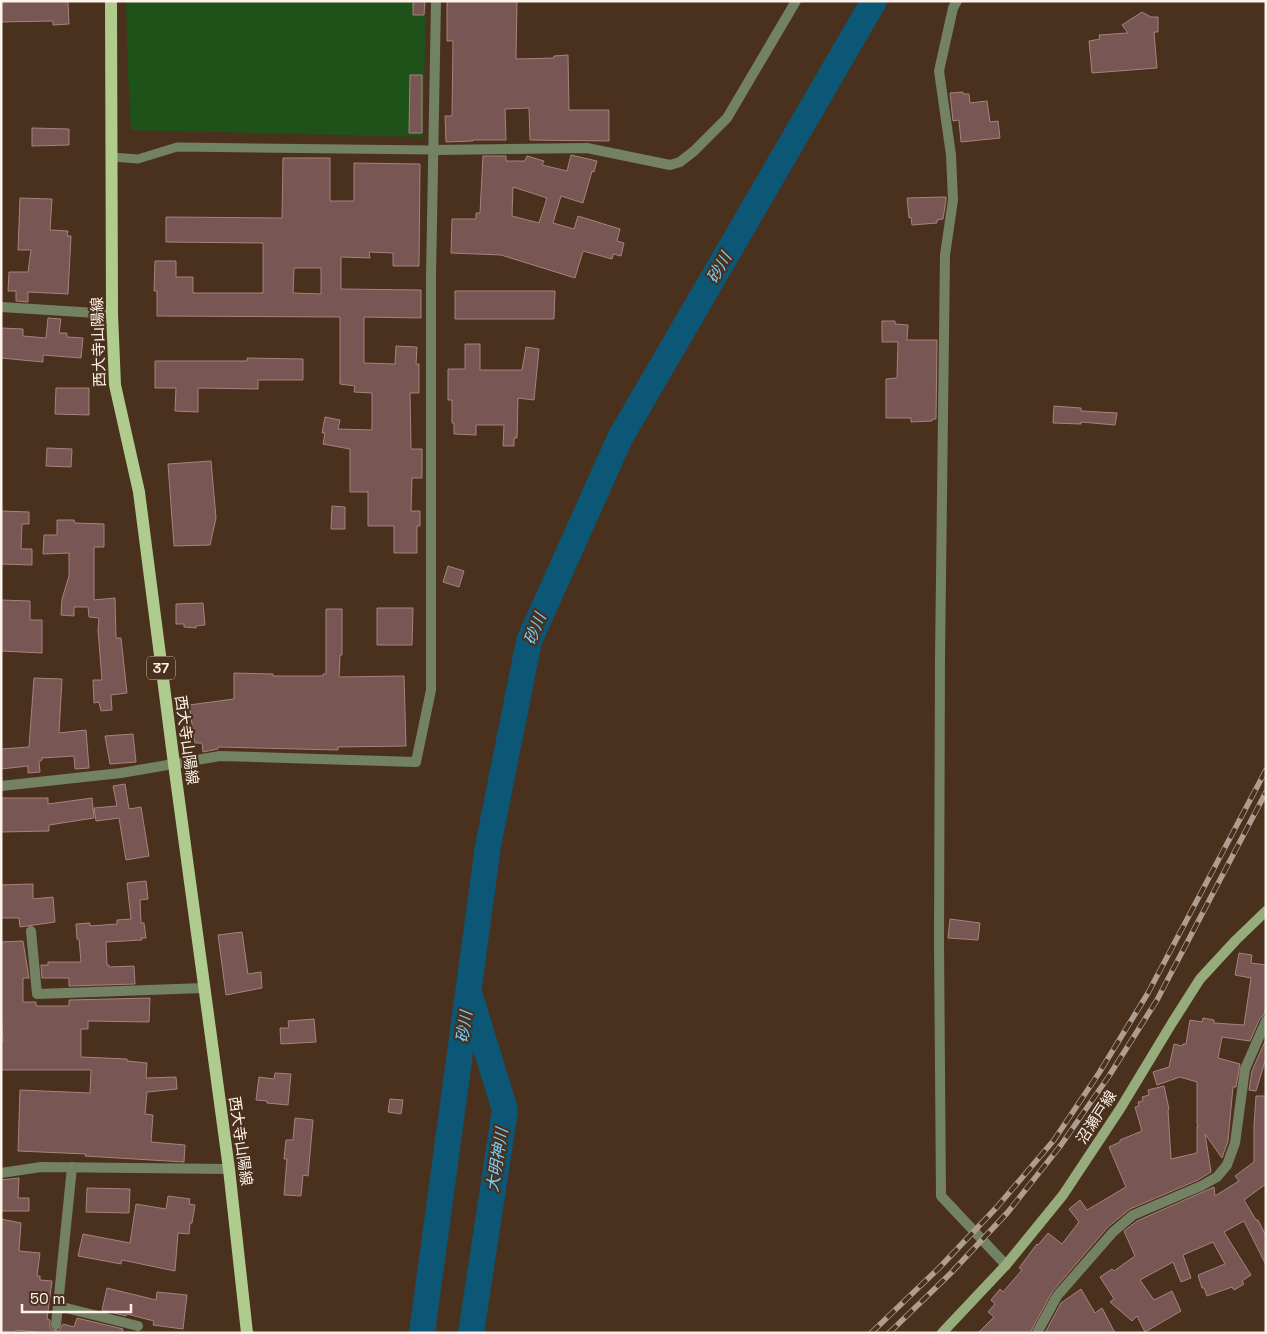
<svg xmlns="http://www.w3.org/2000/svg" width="1267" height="1334" font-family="'Space Grotesk','Noto Sans JP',sans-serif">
<rect width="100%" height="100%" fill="#4a311e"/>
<polygon fill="#1e5219" points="126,1 426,1 423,137 131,130 128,74"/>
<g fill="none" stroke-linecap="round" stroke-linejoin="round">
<g stroke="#0c5676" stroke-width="26">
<polyline points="422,1333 488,846 529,641 620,438 874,1"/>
<polyline points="471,1333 505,1110 471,999"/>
</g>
</g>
<g fill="#785653" stroke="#a7827e" fill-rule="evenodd">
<polygon points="1,1 68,1 69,24 53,25 53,21 1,22"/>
<polygon points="413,1 425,1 424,15 413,15"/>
<polygon points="447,1 517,1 516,59 554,58 554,56 568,55 569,110 609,110 609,141 530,140 529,108 505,109 506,140 473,140 473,141 446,142 445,116 452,116 453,41 447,41"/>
<polygon points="1142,12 1151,17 1158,17 1158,32 1154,32 1157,68 1092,73 1089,41 1100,39 1099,35 1128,33 1122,25"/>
<polygon points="410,75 422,75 422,133 409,133"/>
<polygon points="963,92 963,94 969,94 970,103 987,101 990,122 998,121 1000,138 961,142 959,120 953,121 950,93"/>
<polygon points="32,128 69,129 69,145 32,146"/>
<path d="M571,155L597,161L594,172L592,171L583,203L561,196L553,223L574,229L578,216L620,229L617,241L624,243L621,256L613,254L612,259L583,251L575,278L501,255L451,253L452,219H476V213H480L483,156H506V161H525L527,156L544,161L542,165L567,171ZM513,187L547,198L539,223L512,216Z"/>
<path d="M283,158H330V201H354V163L420,164L419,266H393V253L369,252L370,258L341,257V289L421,290V318L364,317V363L395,364L396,346L417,347L416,364H419V393H410L411,449H422V478H412L411,511H420V526H417V553H394V526H368V492H350V449L323,444L325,433H322L325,417L340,420L338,429L372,430V393L354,392L355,386L340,384V317L157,316V291H154L155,261H176V277H193V293H263V243L166,242V217L282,218ZM294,268H321V294L293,293Z"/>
<polygon points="943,197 946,197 946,200 943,219 937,220 937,223 912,225 911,217 909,218 907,198"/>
<polygon points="20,198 52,199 50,230 68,231 67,236 71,236 68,294 28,292 28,302 16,301 16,291 8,291 9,272 28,272 31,250 18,250"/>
<polygon points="455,291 555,291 554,319 455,319"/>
<polygon points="48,318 61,319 59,333 67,333 67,337 83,338 81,358 43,355 43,362 1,358 1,328 23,329 23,336 46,338"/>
<polygon points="882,321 895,321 895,324 908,325 907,340 937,340 936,419 933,419 932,421 911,422 911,418 886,418 886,379 897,378 898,342 882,342"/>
<polygon points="465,344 480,344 480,370 522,370 526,347 539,349 534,400 518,398 517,438 514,438 514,446 503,446 504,425 476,425 476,435 454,434 454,423 452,423 452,400 448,400 448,369 465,369"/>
<polygon points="247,358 303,359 303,380 258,380 258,389 198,388 198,412 175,411 176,388 155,388 155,361 247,361"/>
<polygon points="56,388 89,388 89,415 55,414"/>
<polygon points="1054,406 1081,408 1081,411 1117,413 1115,425 1081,422 1081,424 1053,423"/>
<polygon points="47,448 72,449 71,467 46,466"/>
<polygon points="211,461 216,518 210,545 174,546 168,464"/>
<polygon points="332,506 345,507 345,529 331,529"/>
<polygon points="1,511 29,512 29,524 22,524 21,549 32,549 32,565 1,564"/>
<polygon points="57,520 74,520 75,523 104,524 104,547 94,547 94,600 115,598 116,638 121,638 127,693 111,695 112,710 101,711 99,702 94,703 93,680 102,680 98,630 99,618 89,617 88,607 74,607 74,616 61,615 62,599 69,576 69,553 43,554 44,535 57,535"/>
<polygon points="448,566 464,571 459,587 443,582"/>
<polygon points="1,600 30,601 30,620 42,620 42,653 1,651"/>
<polygon points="203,603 205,625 196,626 196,628 184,627 184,624 176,624 176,604"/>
<polygon points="377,608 413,608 412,645 377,645"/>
<polygon points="326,609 342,609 342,655 340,655 339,677 404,676 406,746 338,747 338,750 218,747 218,749 203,752 202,743 195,743 189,705 234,699 234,673 273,674 273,676 323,676 323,674 326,674"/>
<polygon points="34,678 62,679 59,733 86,730 89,768 75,769 74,756 42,758 42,760 39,762 40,772 28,773 28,766 1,769 1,749 29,747"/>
<polygon points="133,734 136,762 110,764 105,736"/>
<polygon points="125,784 129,809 141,807 149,856 126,860 119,818 96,821 94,808 117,806 113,786"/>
<polygon points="1,798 48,798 48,804 92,798 94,818 49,825 49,831 1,832"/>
<polygon points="146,881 148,899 140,900 141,923 144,923 146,938 141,938 142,940 106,942 107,965 109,965 109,967 134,966 135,984 69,986 69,978 42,978 41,965 48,965 48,962 81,962 79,939 77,939 76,924 90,923 90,926 117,924 117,920 131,919 127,883"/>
<polygon points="33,884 33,899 53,897 55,922 20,927 19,918 1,918 1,885"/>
<polygon points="950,919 980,923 978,940 948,938"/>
<polygon points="242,932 248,974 261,972 262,988 226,995 218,935"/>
<polygon points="23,941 29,978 23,978 23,1002 36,1002 36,1006 69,1006 69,1000 150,998 149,1022 88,1021 88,1029 81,1029 81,1057 127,1059 127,1061 147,1063 146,1078 176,1077 177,1089 147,1092 145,1114 153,1115 151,1142 185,1145 184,1162 85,1156 86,1154 18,1151 20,1090 90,1093 91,1070 1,1070 1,1041 3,1041 1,1009 1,942"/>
<polygon points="1239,953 1252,955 1251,963 1266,965 1266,1004 1264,1015 1260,1018 1250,1041 1222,1037 1218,1058 1240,1064 1236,1087 1233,1087 1228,1141 1222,1158 1205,1134 1211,1172 1198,1180 1130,1209 1108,1227 1052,1292 1030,1333 978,1333 994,1317 988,1312 995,1304 991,1300 1000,1289 1003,1292 1022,1270 1019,1268 1037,1244 1038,1245 1048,1233 1062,1244 1079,1222 1069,1209 1080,1200 1087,1210 1126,1187 1109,1147 1120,1142 1120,1140 1142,1131 1135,1107 1139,1106 1138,1102 1143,1101 1142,1097 1149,1095 1148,1090 1164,1086 1169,1109 1168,1110 1171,1159 1197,1153 1197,1126 1199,1126 1197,1124 1197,1082 1180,1077 1157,1085 1153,1072 1169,1067 1174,1044 1182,1046 1183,1044 1186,1044 1190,1020 1202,1022 1203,1018 1214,1020 1214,1023 1244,1025 1251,978 1235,975"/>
<polygon points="314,1019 316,1042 281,1044 280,1028 289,1028 288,1021"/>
<polygon points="1266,1039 1266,1058 1256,1091 1249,1090 1252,1071"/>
<polygon points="275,1073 291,1074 288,1105 267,1103 267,1101 256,1100 259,1077 274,1079"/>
<polygon points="1256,1096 1266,1096 1266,1184 1244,1200 1256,1220 1258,1220 1266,1236 1266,1265 1244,1221 1224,1232 1251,1275 1242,1281 1244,1284 1234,1290 1232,1287 1207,1296 1204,1288 1202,1288 1198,1275 1225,1264 1213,1242 1183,1255 1191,1278 1181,1282 1173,1262 1140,1280 1154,1300 1172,1291 1181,1311 1145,1332 1137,1316 1132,1321 1110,1302 1114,1299 1100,1277 1112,1269 1114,1271 1135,1256 1124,1231 1137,1221 1214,1187 1215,1196 1239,1181 1235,1176 1254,1162 1254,1126"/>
<polygon points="390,1099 403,1100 401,1114 388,1112"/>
<polygon points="295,1118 313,1120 308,1176 303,1175 301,1196 284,1195 287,1159 284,1159 286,1140 293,1140"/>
<polygon points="19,1178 18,1198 29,1198 29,1211 1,1211 1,1180"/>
<polygon points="87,1188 130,1189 129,1213 86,1212"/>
<polygon points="168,1196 190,1199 189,1204 195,1205 192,1223 190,1223 189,1234 178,1233 175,1271 122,1260 121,1264 78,1256 83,1234 130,1243 136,1204 166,1209"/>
<polygon points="1,1219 21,1223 19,1251 40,1253 37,1276 40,1276 40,1280 52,1281 47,1319 50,1320 50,1327 52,1330 59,1331 63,1324 74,1327 77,1318 123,1329 122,1333 45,1333 16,1330 16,1333 1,1333"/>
<polygon points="107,1288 156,1300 157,1292 187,1295 183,1329 153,1325 154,1321 127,1314 126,1316 102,1310"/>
<polygon points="1081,1289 1095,1313 1102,1308 1115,1333 1045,1333 1061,1303"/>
</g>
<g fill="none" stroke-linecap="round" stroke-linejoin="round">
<polyline stroke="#748264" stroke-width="9" points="112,157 138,159 177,147 434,150"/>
<g stroke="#748264" stroke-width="10">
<polyline points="957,1 953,8 939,71 951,155 953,200 945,255 940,657 939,944 941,1196 1006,1265"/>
<polyline points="434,150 587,148 670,165 680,162 694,151 727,118 796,1"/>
<polyline points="1,307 112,314"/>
<polyline points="1,786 121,773 220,756 416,762 431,690 431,276 436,1"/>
<polyline points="31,931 37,994 204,988"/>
<polyline points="1,1173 41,1167 229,1169"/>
<polyline points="58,1306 138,1326"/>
<polyline points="56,1325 72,1167"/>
<polyline points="1037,1333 1057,1296 1113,1232 1133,1215 1201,1186 1217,1177 1227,1165 1235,1143 1245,1069 1266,1021"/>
</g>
<polyline stroke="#96ac7c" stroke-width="10" points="942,1333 1006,1265 1063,1195 1120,1109 1172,1023 1200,979 1236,940 1266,911"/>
<polyline stroke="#afcc8e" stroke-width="12" points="111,1 112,314 115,385 139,492 174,764 229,1169 247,1333"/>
<g stroke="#af9d90" stroke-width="5.5">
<g id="rail">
<polyline points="871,1333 939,1268 997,1207 1054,1140 1099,1073 1148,993 1266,770"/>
<polyline points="889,1333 952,1272 1008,1212 1061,1145 1109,1076 1157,1000 1266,792"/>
</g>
</g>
<use href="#rail" stroke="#4a311e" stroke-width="4" stroke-dasharray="11" stroke-linecap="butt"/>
</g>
<g text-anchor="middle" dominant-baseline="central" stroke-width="4.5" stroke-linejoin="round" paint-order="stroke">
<rect fill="#4a311e" stroke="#c9b8ac" stroke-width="1" x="147" y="656.5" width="28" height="23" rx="4"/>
<g font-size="14" font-weight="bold" fill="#fff2e9">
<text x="161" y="668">37</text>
</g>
<g font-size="15" fill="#fff2e9" stroke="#4a311e">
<text transform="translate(98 342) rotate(-92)">西大寺山陽線</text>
<text transform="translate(187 740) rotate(82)">西大寺山陽線</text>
<text transform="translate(1096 1117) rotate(-57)">沼瀬戸線</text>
<text transform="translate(241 1141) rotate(82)">西大寺山陽線</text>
</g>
<g font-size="16" font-style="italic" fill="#76cffd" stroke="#4a311e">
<text transform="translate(719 268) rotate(-60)">砂川</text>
<text transform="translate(535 629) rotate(-68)">砂川</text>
<text transform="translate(464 1027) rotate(-82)">砂川</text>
<text transform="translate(497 1160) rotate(-81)">大明神川</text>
</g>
</g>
<rect width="1267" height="1334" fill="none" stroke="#fff2e9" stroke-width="5"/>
<path d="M22 1304v8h109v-8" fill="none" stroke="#fff2e9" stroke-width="2.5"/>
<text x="30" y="1304" font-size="15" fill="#fff2e9" stroke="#4a311e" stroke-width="4" paint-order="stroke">50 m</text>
</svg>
